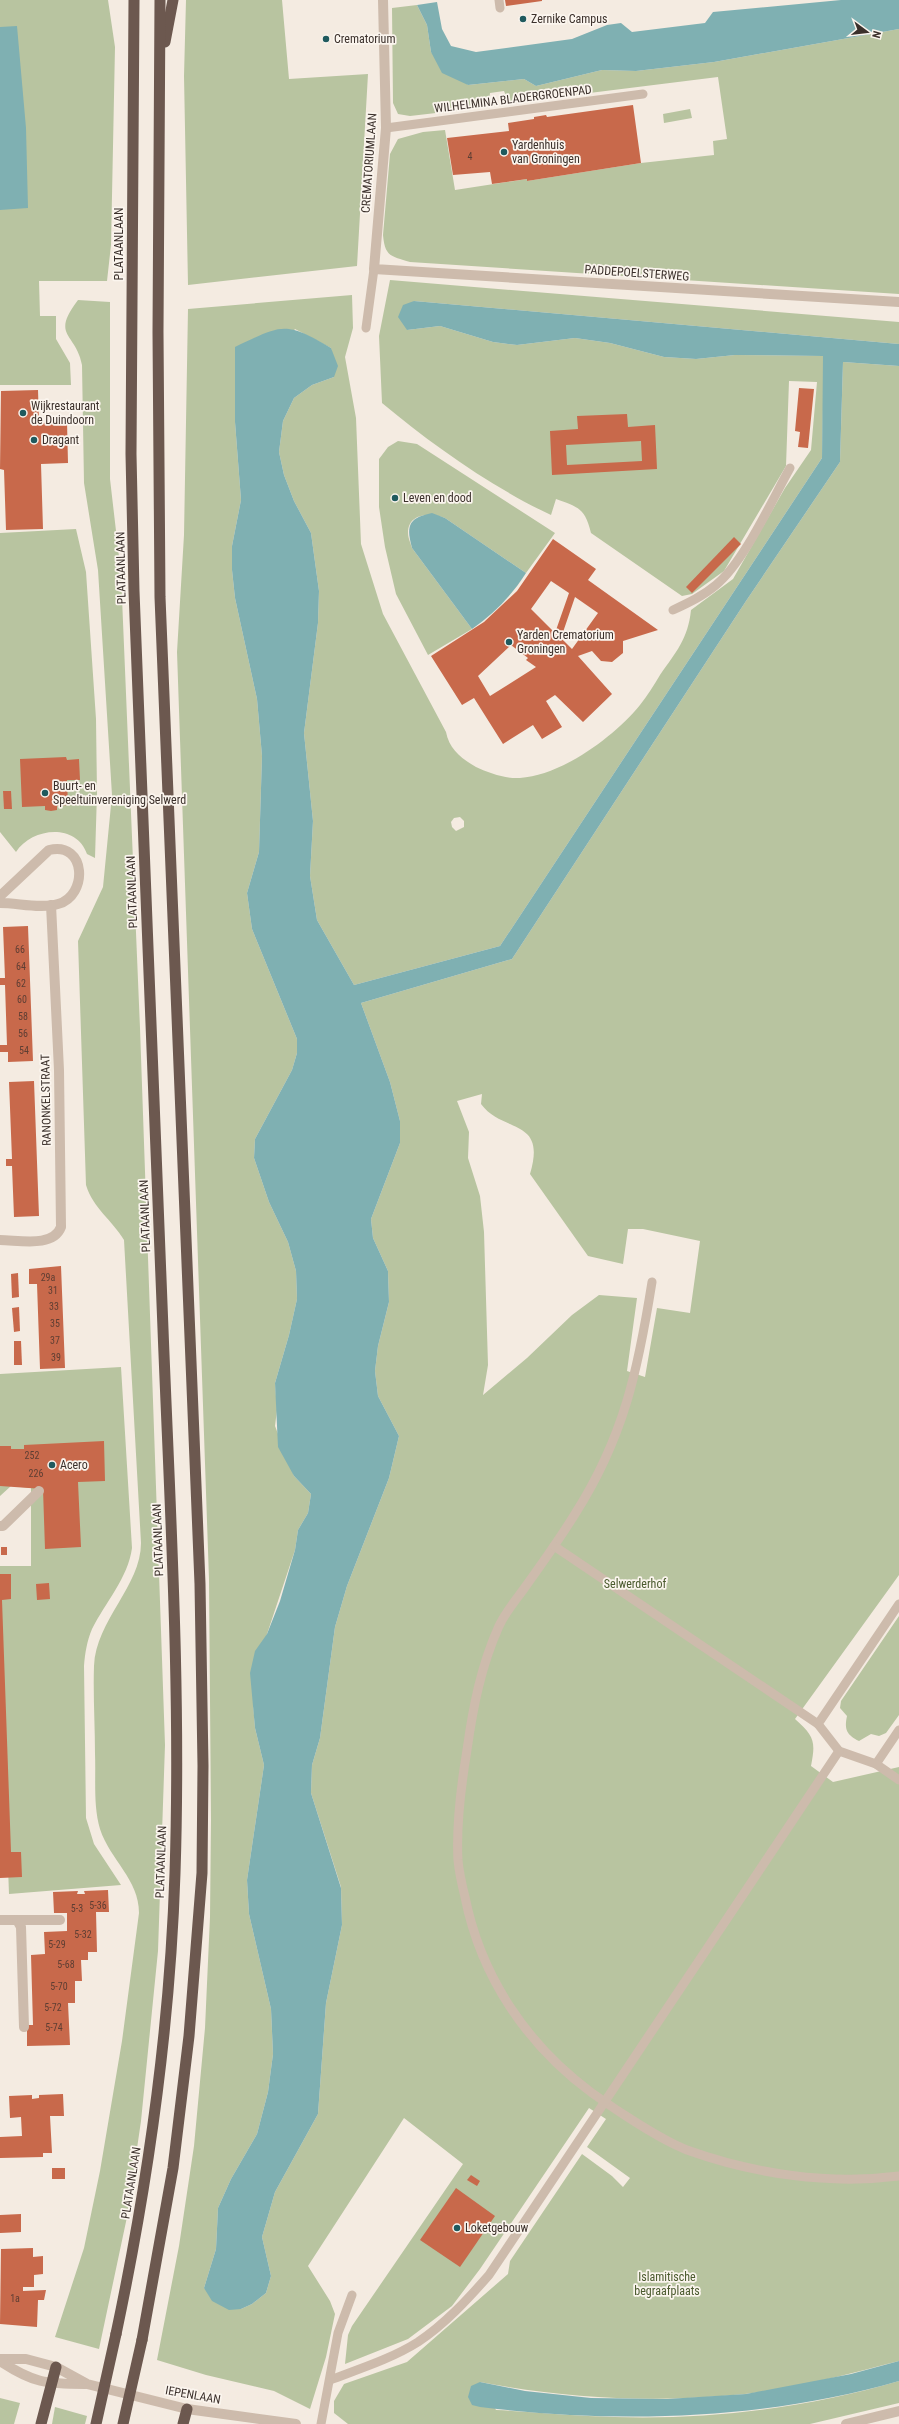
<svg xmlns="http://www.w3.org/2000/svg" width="899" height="2424" font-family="'Roboto Condensed',sans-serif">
<rect width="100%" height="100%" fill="#f4ebe1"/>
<g fill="#b8c4a0" fill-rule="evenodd">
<polygon points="0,0 108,0 115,47 111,245 107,281 39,281 40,316 56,316 56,339 70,363 71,385 0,385"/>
<polygon points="186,0 282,0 289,79 368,74 357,266 188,285 184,76"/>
<path d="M417,5L427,25L431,52L468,85L524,79L536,86L602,70L636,71L714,62L899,29V294L410,262C391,256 385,257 383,235L390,154L398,139L423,132L445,130L455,190L527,179V181L641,163L714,155L713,141L727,139L718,77L509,103L504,91L490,93L488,107L410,116L398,114L393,103L392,8Z"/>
<polygon points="690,109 692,118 664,123 663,114"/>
<path d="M390,280L899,322V344L414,301L407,330L440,326L493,342L517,345L575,338L610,343L664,357L696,359L735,355L824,356L822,458L500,946L354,985L317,920L310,876L313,821L304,733L318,623L319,591L311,533L294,501L284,475L279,452L283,421L294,398L312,385L334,377L331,348L295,329L235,422L241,500L232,546V570L235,598L257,699L262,756L259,852L247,893L252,929L297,1039V1053L292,1070L255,1139L254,1158L269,1202L288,1242L296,1271L297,1299L289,1335L275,1383L277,1410L275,1426L294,1476L311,1494L308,1513L298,1530L295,1550L267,1634L253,1703L255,1728L264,1765L247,1880L249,1914L271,2009L273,2054L268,2092L257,2134L231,2179L218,2208L216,2249L204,2288L241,2309L252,2304L266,2293L271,2276L262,2237L275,2192L318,2114L326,2003L342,1925L341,1887L311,1793L312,1765L320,1738L335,1627L347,1586L389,1478L399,1436L378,1396L375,1371L378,1346L389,1302L388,1271L373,1238L371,1219L400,1143V1121L390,1082L361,1003L512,959L746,601L840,462L843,362L899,366V1575L795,1719C814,1736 816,1741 811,1766L833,1782L899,1767V2361C849,2374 797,2388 745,2394C656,2403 567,2399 480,2382L496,2410C536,2412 575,2416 614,2417C710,2420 807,2408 899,2381V2403L810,2424H348L334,2413V2401L344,2384L407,2362L508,2274L510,2261L582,2154L612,2176L623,2187L630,2178L587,2147L606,2119L589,2108L480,2269L452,2306L408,2339L345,2364L348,2335L352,2326L463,2164L404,2118L308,2266L330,2301L335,2314L326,2357L310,2409L274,2391L206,2375L157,2360L179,2246L194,2146L205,2028L210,1917L211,1820L209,1579L177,652L184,535L188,309L352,295L353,328L345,357L356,418L361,544L383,614L446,732C449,749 462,759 476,767C489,773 506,779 520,778C562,775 614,737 640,705C647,696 654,685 660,675C676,652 688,639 691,610L733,579L785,488L811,450L817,382L789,381L786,466L724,571L692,594L682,596L591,533C585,508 578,507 556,499L551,515C493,488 431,444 382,403L379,336ZM460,817L464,821V827L456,831L452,827L451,822L454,818ZM482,1094L481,1104C503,1134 547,1117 530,1174L588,1256L623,1264L628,1229H643L700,1241L690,1313L657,1308L645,1377L627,1371L637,1298L599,1295L572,1315L527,1358L483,1395L488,1365L484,1232L480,1196L468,1158L469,1132L457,1101Z"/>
<path d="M78,300L110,302V479L121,574L140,1028L165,1745L158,1951L141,2121L127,2217L99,2349L55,2337L84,2248L100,2171L122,2041L139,1913C139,1879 110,1860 100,1829C93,1806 96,1778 95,1754C95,1725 93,1695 94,1666C96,1620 141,1586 141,1543L124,1240C112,1220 93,1208 86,1185L78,941L103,887L112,795L98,570L84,483L82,365C76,332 50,337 78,300Z"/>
<path d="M398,441L417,444L555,533L526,573L445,518C432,513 408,512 408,533C408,538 411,544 412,548L472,629L428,655L396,594L385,547L379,507V459L388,447Z"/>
<path d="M76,529L86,572L96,719L97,793L95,858L87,854C76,822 31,828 16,852L0,832V533Z"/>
<path d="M121,1367L132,1548C128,1578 105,1603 92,1629C87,1641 85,1653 84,1666L86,1818L94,1844L121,1885L9,1894L0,1653V1566H31V1488L11,1486L0,1496V1374Z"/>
<path d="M899,1616V1715L886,1733L879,1736L871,1734L859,1741C847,1735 844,1730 847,1716L840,1708L841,1701Z"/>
<polygon points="0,2398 20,2403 14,2424 0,2424"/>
<polygon points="55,2407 87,2416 85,2424 52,2424"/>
</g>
<g fill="#7fb0b2">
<polygon points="841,0 899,0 899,29 714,62 636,71 602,70 536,86 524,79 468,85 442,73 431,52 427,25 417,5 437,2 442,29 451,46 476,52 572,39 607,25 621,23 632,32 705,23 713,12"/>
<polygon points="17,26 26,128 28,208 0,210 0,27"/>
<path d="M414,301L899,344V366L843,362L840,462L746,601L512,959L361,1003L390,1082L400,1121V1143L371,1219L373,1238L388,1271L389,1302L378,1346L375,1371L378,1396L399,1436L389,1478L347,1586L335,1627L320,1738L312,1765L311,1793L341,1888L342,1925L326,2003L318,2114L275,2192L262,2237L271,2276L266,2293L252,2304L241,2309L229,2310L212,2301L204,2288L216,2249L218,2208L231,2179L257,2134L268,2092L273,2054L271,2009L249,1914L247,1880L264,1765L255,1728L250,1673L255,1651L267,1634L280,1601L295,1550L298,1530L308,1513L311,1494L294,1476L278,1447L275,1383L289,1335L297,1299L296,1271L288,1242L269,1202L254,1158L255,1139L292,1070L297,1053V1039L252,929L247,893L259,852L262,756L257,699L235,598L232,570V546L241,500L235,422V347C282,325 284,320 331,348L338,366L334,377L312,385L294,398L283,421L279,452L284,475L294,501L311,533L319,591L318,623L304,733L313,821L310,876L317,920L354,985L500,946L822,458L823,356L735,355L696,359L664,357L610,343L575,338L517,345L493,342L440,326L407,330L398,317L403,305Z"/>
<path d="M432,513L445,518L526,573C512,595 494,614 472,629L412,548C406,526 408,518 432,513Z"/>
<path d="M899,2361V2381C764,2420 619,2424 480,2407L472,2405L468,2397L471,2386L480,2382L525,2391L591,2398L667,2399L746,2394L851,2374Z"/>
</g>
<g fill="#c8694b" fill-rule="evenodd">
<polygon points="505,0 542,0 542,1 506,6"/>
<polygon points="633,105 641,163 527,181 527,179 492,184 490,172 453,175 447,138 509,131 508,123 534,119 534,117 546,115 547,117"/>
<polygon points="799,388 814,389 808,448 798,447 800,432 795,431"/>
<polygon points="38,390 39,423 67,422 68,463 41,464 43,529 6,530 4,470 0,469 1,391"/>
<path d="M627,414L628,427L655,425L657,469L552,475L550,431L578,429L577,416ZM641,441L642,461L567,465L566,445Z"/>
<polygon points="734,537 741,544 692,593 686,587"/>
<path d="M553,539L596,569L588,580L658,630L623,641V653L612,662L601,661L592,651L578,656L612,694L583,722L555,695L546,701L562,727L542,739L533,725L503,744L474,698L462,705L431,656L484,622L517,591ZM551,581L569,593L555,633L531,609ZM575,597L598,613L572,649L561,638ZM511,645L528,658L526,660L536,667L490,696L478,676Z"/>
<polygon points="66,757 67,760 79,759 80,780 67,780 68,805 57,806 57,810 51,811 45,810 45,806 22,807 20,759"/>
<polygon points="3,791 11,791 12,809 4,809"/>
<polygon points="28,926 33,1061 8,1062 8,1052 0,1052 0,1045 7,1045 5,985 0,985 0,978 5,978 3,927"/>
<polygon points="34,1081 39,1216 14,1217 12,1166 6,1166 6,1159 12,1159 9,1082"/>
<polygon points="61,1266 65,1368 40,1369 37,1284 29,1284 29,1269"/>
<polygon points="18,1273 19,1297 12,1298 11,1274"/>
<polygon points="19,1307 20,1331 14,1332 12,1308"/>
<polygon points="14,1341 21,1341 22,1365 14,1365"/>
<polygon points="104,1441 105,1481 78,1482 81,1547 45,1549 43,1489 0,1486 0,1446 11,1446 11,1449 24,1449 24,1445"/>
<rect x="1" y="1547" width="6" height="8"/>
<polygon points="0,1574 11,1574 11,1599 2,1600 11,1852 21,1852 22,1877 0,1878"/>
<polygon points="49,1583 50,1599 37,1600 36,1584"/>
<polygon points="108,1890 109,1912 96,1912 97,1952 88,1952 88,1960 81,1960 82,1981 75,1981 75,2003 68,2003 70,2045 27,2046 27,2025 33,2025 31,1955 45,1954 44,1932 67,1931 67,1913 54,1913 53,1892 78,1891 77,1894 85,1894 84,1891"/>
<polygon points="63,2094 64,2116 50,2116 52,2153 43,2153 43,2157 0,2158 0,2137 22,2136 21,2117 10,2118 9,2096 32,2095 32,2099 39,2098 39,2095"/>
<rect x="52" y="2168" width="13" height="11"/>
<polygon points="471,2175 480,2181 477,2186 467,2180"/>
<polygon points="456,2188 495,2216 460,2267 420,2240"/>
<polygon points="21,2214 21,2232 0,2233 0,2215"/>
<polygon points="33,2248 33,2257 43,2256 43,2274 34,2275 34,2287 23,2287 23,2291 46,2290 44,2300 38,2300 37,2327 0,2324 1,2249"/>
</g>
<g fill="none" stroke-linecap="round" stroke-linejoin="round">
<g stroke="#cdbbac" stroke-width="9">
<polyline points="499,0 500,8"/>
<polyline points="386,128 643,94"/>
<polyline points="366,328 374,269"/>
<path d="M673,610C688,603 703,596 716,585C744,562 771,502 790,468"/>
<path d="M652,1282C638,1370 624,1437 575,1514C559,1540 541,1565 523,1590C515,1601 505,1613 499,1626C481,1666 473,1707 467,1750C461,1786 456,1824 458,1860C459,1872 462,1885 465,1897C481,1977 527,2045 592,2093C616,2110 661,2140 687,2150C754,2174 829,2185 899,2176"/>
<polyline points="554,1546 818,1724"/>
<polyline points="899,1604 818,1724 839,1751 876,1764 899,1730"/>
<polyline points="876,1764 899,1780"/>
<path d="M330,2380C359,2369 391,2359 418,2342C445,2324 468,2299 489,2275L839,1751"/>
<polyline points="321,2424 338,2333 352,2295"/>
</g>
<g stroke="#cdbbac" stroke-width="10">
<polyline points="383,0 386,128 374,269 899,302"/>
<path d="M0,896L49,850C87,841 88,896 58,904C41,909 18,903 0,903"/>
<path d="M0,1240C19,1240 53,1248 61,1227L59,1070L51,905"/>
<polyline points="0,1526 3,1526 39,1491"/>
<polyline points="0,1920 60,1920"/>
<polyline points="17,1920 21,1927 24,2027"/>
<polyline points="187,2409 296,2424"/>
<polyline points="846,2424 899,2411"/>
</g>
<g stroke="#cdbbac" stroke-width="10">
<polyline points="0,2359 26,2359 56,2367 87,2384 187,2409"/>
<path d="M0,2361C33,2383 46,2384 85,2384"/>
</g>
<g stroke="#6c584f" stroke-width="11">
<polyline points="165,42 173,0"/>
<path d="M116,2334C148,2183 170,2028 175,1873C181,1691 170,1510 163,1329C153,1083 143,837 134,591L131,454L134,0"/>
<polyline points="142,2340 173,2168 189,2036 202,1873 203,1766 200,1584 160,597 158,332 160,0"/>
<polyline points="41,2424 56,2367"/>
<polyline points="183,2424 187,2409"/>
</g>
<g stroke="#6c584f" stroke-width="11">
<polyline points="96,2424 116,2334"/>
<polyline points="123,2424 142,2340"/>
</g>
</g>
<g fill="#1f5a5e" stroke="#fbf5ee" stroke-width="1.5">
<circle cx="523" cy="19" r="4"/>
<circle cx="326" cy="39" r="4"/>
<circle cx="504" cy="152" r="4"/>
<circle cx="23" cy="413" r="4"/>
<circle cx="34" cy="440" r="4"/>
<circle cx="395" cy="498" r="4"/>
<circle cx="509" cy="642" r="4"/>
<circle cx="45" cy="793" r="4"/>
<circle cx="52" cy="1465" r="4"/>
<circle cx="457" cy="2228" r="4"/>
</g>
<g text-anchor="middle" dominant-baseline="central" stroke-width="3.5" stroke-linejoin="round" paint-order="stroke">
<g font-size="10" fill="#5e3e33">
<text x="470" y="156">4</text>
<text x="20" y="949">66</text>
<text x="21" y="966">64</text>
<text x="21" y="983">62</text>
<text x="22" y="999">60</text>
<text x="23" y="1016">58</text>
<text x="23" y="1033">56</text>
<text x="24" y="1050">54</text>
<text x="48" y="1277">29a</text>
<text x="53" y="1290">31</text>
<text x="54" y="1306">33</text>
<text x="55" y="1323">35</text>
<text x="55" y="1340">37</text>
<text x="56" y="1357">39</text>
<text x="32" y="1455">252</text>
<text x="36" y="1473">226</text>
<text x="98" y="1905">5-36</text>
<text x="77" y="1908">5-3</text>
<text x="83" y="1934">5-32</text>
<text x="57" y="1944">5-29</text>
<text x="66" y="1964">5-68</text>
<text x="59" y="1986">5-70</text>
<text x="53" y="2007">5-72</text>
<text x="54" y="2027">5-74</text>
<text x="15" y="2298">1a</text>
</g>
<g font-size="12" fill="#3b302b" stroke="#fbf5ee" text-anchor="start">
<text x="531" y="19">Zernike Campus</text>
<text x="334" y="39">Crematorium</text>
<text x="512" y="145">Yardenhuis<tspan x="512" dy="14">van Groningen</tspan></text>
<text x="31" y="406">Wijkrestaurant<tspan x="31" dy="14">de Duindoorn</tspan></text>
<text x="42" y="440">Dragant</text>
<text x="403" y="498">Leven en dood</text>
<text x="517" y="635">Yarden Crematorium<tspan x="517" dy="14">Groningen</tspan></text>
<text x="53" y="786">Buurt- en<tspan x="53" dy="14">Speeltuinvereniging Selwerd</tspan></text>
<text x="60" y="1465">Acero</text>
<text x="465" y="2228">Loketgebouw</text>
</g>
<g font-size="12" fill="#3b302b" stroke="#fbf5ee">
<text transform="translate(513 99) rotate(-7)">WILHELMINA BLADERGROENPAD</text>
<text transform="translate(369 163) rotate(-86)">CREMATORIUMLAAN</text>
<text transform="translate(119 244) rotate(-90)">PLATAANLAAN</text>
<text transform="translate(637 273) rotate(4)">PADDEPOELSTERWEG</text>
<text transform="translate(121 568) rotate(-91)">PLATAANLAAN</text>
<text transform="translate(132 892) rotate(-92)">PLATAANLAAN</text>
<text transform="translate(46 1100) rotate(-91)">RANONKELSTRAAT</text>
<text transform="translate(145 1216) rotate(-92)">PLATAANLAAN</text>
<text transform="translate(158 1540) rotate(-92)">PLATAANLAAN</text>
<text transform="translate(161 1862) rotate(-88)">PLATAANLAAN</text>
<text transform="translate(131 2183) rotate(-81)">PLATAANLAAN</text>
<text transform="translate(193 2395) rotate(10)">IEPENLAAN</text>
</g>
<g font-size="12" fill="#4a5a2e" stroke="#fbf5ee">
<text x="635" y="1584">Selwerderhof</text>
<text x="667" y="2277">Islamitische<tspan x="667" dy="14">begraafplaats</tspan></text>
</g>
</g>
<g transform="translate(867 32) rotate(105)" stroke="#fbf5ee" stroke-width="3" paint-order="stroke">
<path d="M0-3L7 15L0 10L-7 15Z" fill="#3b302b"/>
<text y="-6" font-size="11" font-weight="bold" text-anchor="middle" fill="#3b302b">N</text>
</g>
</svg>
